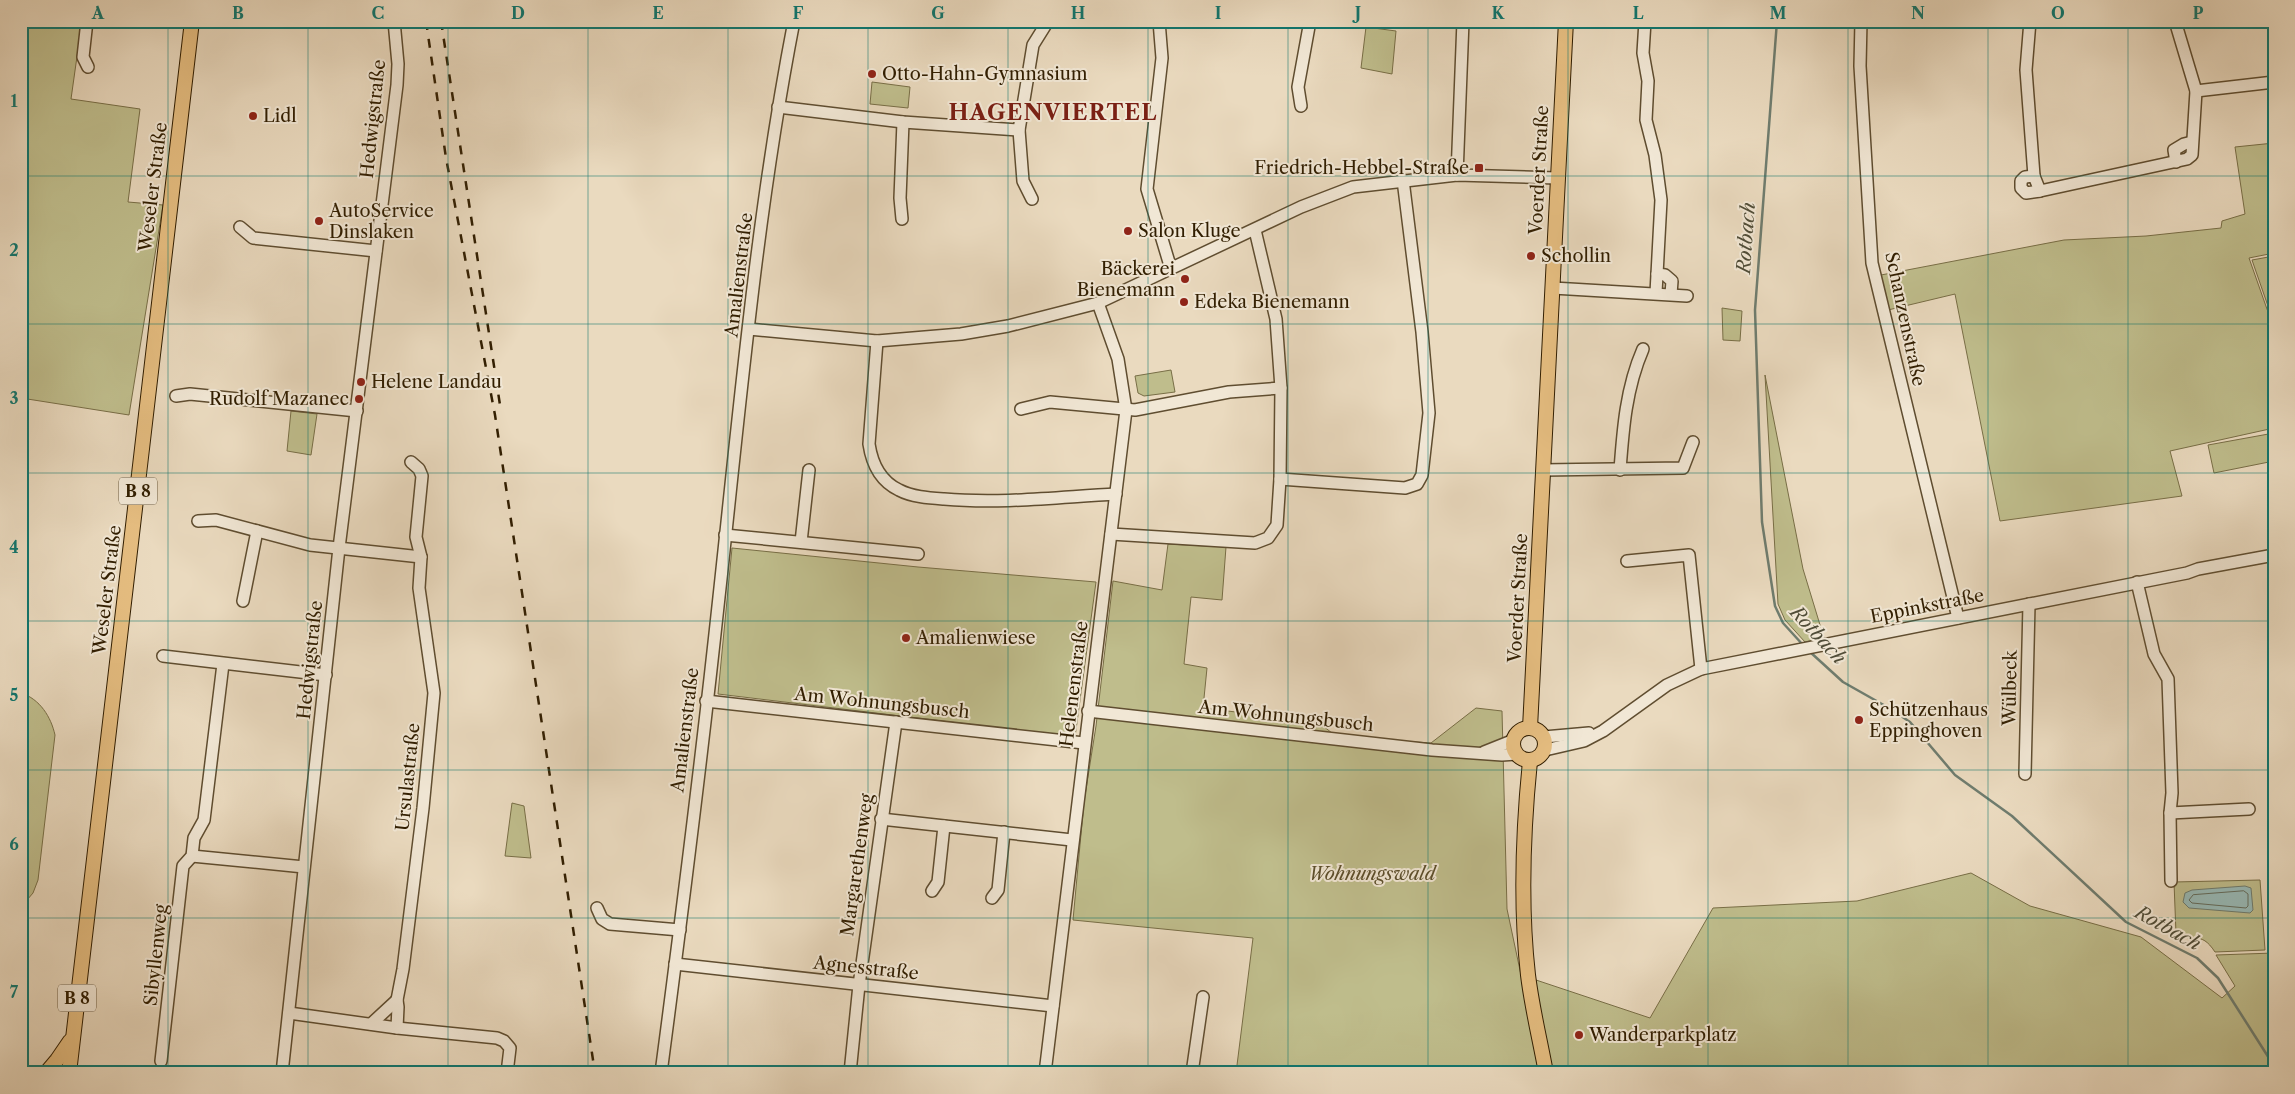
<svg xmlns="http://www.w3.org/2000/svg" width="2295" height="1094" font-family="'Libre Caslon Text',serif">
<rect width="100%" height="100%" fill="#eadabf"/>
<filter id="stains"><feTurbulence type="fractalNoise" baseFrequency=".004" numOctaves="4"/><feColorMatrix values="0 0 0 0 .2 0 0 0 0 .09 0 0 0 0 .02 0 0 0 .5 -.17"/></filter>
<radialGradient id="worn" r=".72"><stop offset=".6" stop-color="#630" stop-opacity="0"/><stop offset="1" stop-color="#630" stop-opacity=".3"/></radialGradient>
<g fill="#bfbd8c" stroke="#786e46">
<polygon points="21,21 82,21 71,99 140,109 128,202 163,205 129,415 21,398"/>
<polygon points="1366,27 1396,31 1392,74 1361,68"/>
<polygon points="872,82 910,87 908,108 870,104"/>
<polygon points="2274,143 2274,253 2249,258 2274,329 2274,428 2170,451 2182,496 2000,521 1955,294 1888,310 1881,275 2064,240 2146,236 2221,228 2222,221 2245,214 2235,147"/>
<polygon points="2274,256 2274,307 2269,309 2252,260"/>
<polygon points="1722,308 1742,311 1740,341 1723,340"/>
<polygon points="1171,370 1175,392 1144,396 1138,393 1135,376"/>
<polygon points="1765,375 1803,569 1824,638 1805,642 1785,620 1778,604"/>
<polygon points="291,411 317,414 311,455 287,451"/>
<polygon points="2274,433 2274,461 2214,473 2208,445"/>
<polygon points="1168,544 1226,547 1222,600 1191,597 1184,664 1207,668 1203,708 1318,722 1337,737 1431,743 1476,708 1502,711 1507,909 1521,975 1650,1018 1713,908 1857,901 1971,873 2030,906 2141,937 2222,998 2235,986 2216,955 2274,953 2274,1073 1236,1073 1253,938 1073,920 1084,802 1096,726 1113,581 1162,590"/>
<polygon points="732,548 918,567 1096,582 1075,737 718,694"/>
<path d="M21,693C40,699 51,717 55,735L38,880L33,893L21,907Z"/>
<polygon points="512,803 524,806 531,858 505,856"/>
<path d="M2260,880L2265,950L2215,952C2200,929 2193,944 2176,934L2174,882Z"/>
</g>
<polygon fill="#98bab7" stroke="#6f7c6e" points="2245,886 2251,888 2253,910 2250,913 2189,908 2183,902 2185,893 2192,890"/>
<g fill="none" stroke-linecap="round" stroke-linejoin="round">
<polygon stroke="#646c5c" stroke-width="1" points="2244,891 2248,894 2248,906 2246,908 2192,903 2189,900 2193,895"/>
<g stroke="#6f7c6e" stroke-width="2.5">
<polyline points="1777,21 1755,310 1762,522 1775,606 1783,623 1803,645"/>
<polyline points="1809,651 1843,682 1889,708 1910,722 1955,775 2012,816 2126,922 2197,958 2218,978 2274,1066"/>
</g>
<g stroke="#5f4d30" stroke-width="14">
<g id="minor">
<polyline points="87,21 83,57 88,67"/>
<polyline points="1159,21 1162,58 1147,189 1171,269"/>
<polyline points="1645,21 1643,53 1648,81 1646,120 1655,155 1661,200 1656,293"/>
<polyline points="1861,21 1860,66 1872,263 1958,618"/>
<polyline points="2030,21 2026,70 2034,176"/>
<polyline points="2196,91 2274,82"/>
<polyline points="1301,106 1298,87 1310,21"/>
<polyline points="778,107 903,122 1019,130"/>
<polyline points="2176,162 2174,150 2184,144 2192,142"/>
<polyline points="1457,175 1463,21"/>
<polygon points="2034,176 2040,191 2026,193 2021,188 2021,181 2025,177"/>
<polyline points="2040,191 2187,159 2192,155 2196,91 2175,21"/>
<polyline points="1032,199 1023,181 1019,130 1033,45 1048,21"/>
<polyline points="902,219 900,198 903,122"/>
<polyline points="240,227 253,238 376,251"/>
<polyline points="1657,274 1665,275 1672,281 1671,294"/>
<polyline points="1553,288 1687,296"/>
<polyline points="749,329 877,341 961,334 1008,326 1098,303 1301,207 1353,187 1457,175 1557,178"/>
<path d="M877,341L869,444C872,464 880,481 899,490C912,497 929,498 944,499C1001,504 1059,497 1116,494"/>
<polyline points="176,396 190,394 357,411"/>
<polyline points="1021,409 1050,402 1135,410 1229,392 1281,388"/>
<polyline points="1543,470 1683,468 1693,442"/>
<path d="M1620,470C1623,429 1626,388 1643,349"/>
<polyline points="1280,479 1405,488 1417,484 1422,475 1429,413 1422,332 1403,180"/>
<polyline points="198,521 216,520 310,545 421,557"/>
<polyline points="1111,534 1255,543 1268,538 1277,525 1280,479 1281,388 1276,319 1255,230"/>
<polyline points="725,535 918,554"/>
<polyline points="801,542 809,470"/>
<polyline points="1627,561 1689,555 1701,669"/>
<polyline points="2137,582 2154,654 2168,679 2172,793 2170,813 2171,881"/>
<polyline points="243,601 257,531"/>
<polyline points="163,656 326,675"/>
<polyline points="706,701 1084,743"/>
<polyline points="1088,711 1432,750 1502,755 1516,754"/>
<polyline points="1544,737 1589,733"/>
<polyline points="1545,750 1584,741 1603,731 1667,685 1701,669 2187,573 2198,569 2274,555"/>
<polyline points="1484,752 1514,740"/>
<polyline points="2025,774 2029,604"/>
<polyline points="2170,813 2249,809"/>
<polyline points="881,819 1072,840"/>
<polyline points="192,856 304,867"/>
<polyline points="932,891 938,882 944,826"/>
<polyline points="992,898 998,890 1004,832"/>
<polyline points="597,908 602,919 610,924 680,930"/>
<polyline points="675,964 1053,1006"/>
<polyline points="289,1013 397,1028 497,1038 504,1041 510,1048 507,1073"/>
<polyline points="371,1024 397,1000"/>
<polyline points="397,1028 398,1007 397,1000 403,969 423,808 434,693 419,588 421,557 416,537 422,476 419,469 411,462"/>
<polyline points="161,1061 183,866 192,856 194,838 204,820 223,664"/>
<polyline points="282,1073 339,548 397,85 398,64 394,21"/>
<path d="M661,1073C682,914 702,756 719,597C740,405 757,211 794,21"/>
<polyline points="850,1073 859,985 896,722"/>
<polyline points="1045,1073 1126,410 1118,359 1098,303"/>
<polyline points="1192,1073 1203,997"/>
</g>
</g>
<g stroke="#311e01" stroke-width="16">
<g id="major">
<circle cx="1529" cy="744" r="16"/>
<polyline points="1530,728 1566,21"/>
<path d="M1530,761C1523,831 1520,904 1528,975C1532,1008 1540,1040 1546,1073"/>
<polyline points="46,1073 57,1060 70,1041"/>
<polyline points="69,1073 192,21"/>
</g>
</g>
<use href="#minor" stroke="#f1e7d5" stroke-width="11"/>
<use href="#major" stroke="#e5bd80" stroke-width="14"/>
<g stroke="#311e01" stroke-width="2.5" stroke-dasharray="9 9" stroke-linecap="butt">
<polyline points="426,21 446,158 495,415 595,1073"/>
<polyline points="441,21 500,405"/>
</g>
</g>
<path fill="none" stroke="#0f766e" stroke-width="1" stroke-opacity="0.55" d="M168,21V1073M308,21V1073M448,21V1073M588,21V1073M728,21V1073M868,21V1073M1008,21V1073M1148,21V1073M1288,21V1073M1428,21V1073M1568,21V1073M1708,21V1073M1848,21V1073M1988,21V1073M2128,21V1073M21,176H2274M21,324H2274M21,473H2274M21,621H2274M21,770H2274M21,918H2274"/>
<g fill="#8f2418" stroke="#f1e7d5" stroke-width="2">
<circle cx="872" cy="74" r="5"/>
<circle cx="253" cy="116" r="5"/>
<rect x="1474" y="163" width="10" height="10" rx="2.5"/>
<circle cx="319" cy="221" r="5"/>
<circle cx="1128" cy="231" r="5"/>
<circle cx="1531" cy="256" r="5"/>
<circle cx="1185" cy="279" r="5"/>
<circle cx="1184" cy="302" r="5"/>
<circle cx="361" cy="382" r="5"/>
<circle cx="359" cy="399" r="5"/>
<circle cx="906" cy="638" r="5"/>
<circle cx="1859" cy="720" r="5"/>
<circle cx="1579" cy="1035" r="5"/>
</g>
<g text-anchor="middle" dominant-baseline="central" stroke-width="4" stroke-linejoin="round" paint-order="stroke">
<g fill="#f1e7d5" stroke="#6b5a41" stroke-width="1">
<rect x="119" y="477.5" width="38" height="27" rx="4"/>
<rect x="58" y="984.5" width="38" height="27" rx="4"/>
</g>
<g font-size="16" font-weight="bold" fill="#311e01">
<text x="138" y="491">B 8</text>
<text x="77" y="998">B 8</text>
</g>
<g font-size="18" fill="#311e01" stroke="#f1e7d5" text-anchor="start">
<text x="882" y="74">Otto-Hahn-Gymnasium</text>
<text x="263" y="116">Lidl</text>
<text x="1469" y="168" text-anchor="end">Friedrich-Hebbel-Straße</text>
<text x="329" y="211">AutoService<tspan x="329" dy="21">Dinslaken</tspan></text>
<text x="1138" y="231">Salon Kluge</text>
<text x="1541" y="256">Schollin</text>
<text x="1175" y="269" text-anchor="end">Bäckerei<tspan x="1175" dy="21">Bienemann</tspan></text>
<text x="1194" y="302">Edeka Bienemann</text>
<text x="371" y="382">Helene Landau</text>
<text x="349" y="399" text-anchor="end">Rudolf Mazanec</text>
<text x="916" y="638">Amalienwiese</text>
<text x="1869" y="710">Schützenhaus<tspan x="1869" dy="21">Eppinghoven</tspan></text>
<text x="1589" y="1035">Wanderparkplatz</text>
</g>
<g font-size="18" fill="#311e01" stroke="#f1e7d5">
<text transform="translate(373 119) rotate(-84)">Hedwigstraße</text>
<text transform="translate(1539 170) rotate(-87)">Voerder Straße</text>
<text transform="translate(153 187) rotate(-83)">Weseler Straße</text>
<text transform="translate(739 275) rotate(-83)">Amalienstraße</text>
<text transform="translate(1905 319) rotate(78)">Schanzenstraße</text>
<text transform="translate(107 590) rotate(-83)">Weseler Straße</text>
<text transform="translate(1518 598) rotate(-87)">Voerder Straße</text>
<text transform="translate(1927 606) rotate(-11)">Eppinkstraße</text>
<text transform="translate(310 660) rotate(-84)">Hedwigstraße</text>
<text transform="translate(1074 684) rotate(-83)">Helenenstraße</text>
<text transform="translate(2010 688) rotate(-89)">Wülbeck</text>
<text transform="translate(882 703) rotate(6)">Am Wohnungsbusch</text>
<text transform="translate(1286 716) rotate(6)">Am Wohnungsbusch</text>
<text transform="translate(685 730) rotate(-83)">Amalienstraße</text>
<text transform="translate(408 777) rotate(-84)">Ursulastraße</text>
<text transform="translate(857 865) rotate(-82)">Margarethenweg</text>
<text transform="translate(156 955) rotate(-84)">Sibyllenweg</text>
<text transform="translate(866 968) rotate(6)">Agnesstraße</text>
</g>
<g font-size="18" font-style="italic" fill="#5c4e2b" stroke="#f1e7d5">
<text x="1372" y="874">Wohnungswald</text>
</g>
<g font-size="19" font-style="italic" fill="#504d38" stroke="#f1e7d5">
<text transform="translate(1746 238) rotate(-86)">Rotbach</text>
<text transform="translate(1818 635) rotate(47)">Rotbach</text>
<text transform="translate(2168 928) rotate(29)">Rotbach</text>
</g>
<g font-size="22" font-weight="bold" letter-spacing="1" fill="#7a1f14" stroke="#f1e7d5">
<text x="1053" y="112">HAGENVIERTEL</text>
</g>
</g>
<rect width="2295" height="1094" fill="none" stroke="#eadabf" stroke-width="55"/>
<rect x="28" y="28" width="2240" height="1038" fill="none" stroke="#0f766e" stroke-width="2"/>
<g font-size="16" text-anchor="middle" font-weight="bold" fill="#0f766e">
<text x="98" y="19">A</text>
<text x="238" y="19">B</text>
<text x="378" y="19">C</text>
<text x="518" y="19">D</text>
<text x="658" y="19">E</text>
<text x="798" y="19">F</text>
<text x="938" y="19">G</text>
<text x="1078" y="19">H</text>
<text x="1218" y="19">I</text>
<text x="1358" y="19">J</text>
<text x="1498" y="19">K</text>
<text x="1638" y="19">L</text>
<text x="1778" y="19">M</text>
<text x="1918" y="19">N</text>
<text x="2058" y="19">O</text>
<text x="2198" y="19">P</text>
<text x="14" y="107">1</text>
<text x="14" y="256">2</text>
<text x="14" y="404">3</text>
<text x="14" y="553">4</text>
<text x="14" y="701">5</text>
<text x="14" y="850">6</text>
<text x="14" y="998">7</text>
</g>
<rect width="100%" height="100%" filter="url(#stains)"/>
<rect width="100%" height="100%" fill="url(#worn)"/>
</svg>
